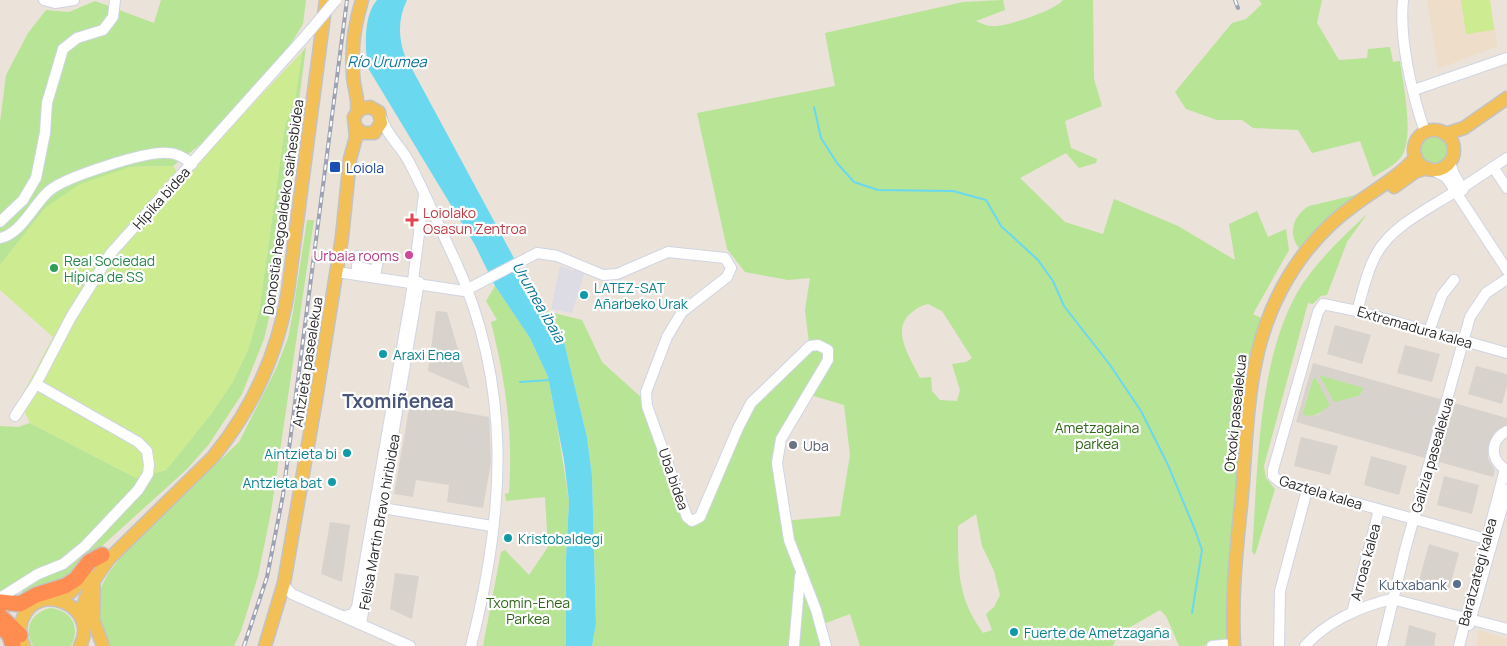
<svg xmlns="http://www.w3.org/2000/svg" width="1507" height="646" font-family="Manrope,sans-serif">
<rect width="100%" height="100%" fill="#ebe2da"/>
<polygon fill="#dddbe3" points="575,265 596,273 595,277 584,274 572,313 551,309 560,266 574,271"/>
<g fill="#eedec9">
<polygon points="1427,0 1490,0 1498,46 1438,69"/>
<polygon points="1479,630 1507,639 1507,646 1476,646"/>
</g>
<g fill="#b7e495" fill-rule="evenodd">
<polygon points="161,0 306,0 303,24 287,50 201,144 173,166 130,167 46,207 0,265 0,122 6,75 28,33 46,10 69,12 95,1 154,23"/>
<path d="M1003,0L1005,10L976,21C981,23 986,26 991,26C1004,28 1056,10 1063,0H1093L1094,79L1102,106L1065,121L1071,148L1097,159L1096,163L1079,168L1066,153L1020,178L1065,222L1103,234L1114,199L1178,226L1235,260L1229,224L1257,211L1268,237L1286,229L1289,250L1253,314L1261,318L1248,364L1244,391L1226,603L1228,639L1203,646H1179L1166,616L1160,610L1118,634L1113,646H860L850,614L818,626L823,646H592L596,624L595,583L592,476L587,437L564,342L542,310L582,320L602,362L643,399L692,525L755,405L810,352L805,310L810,278L788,280L745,272L727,249L697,113L835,86L825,33L963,2ZM928,304L942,311L972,358L966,362L952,364L960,390L957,401L940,400L932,391L931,377L920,378C911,359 890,330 911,313C917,308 920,306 928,304ZM804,393L844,405L850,455L840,516L782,521L772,457L779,431ZM976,514L982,546L994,571L1000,595L994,607L986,614L992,630L983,633C957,597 958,569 958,526Z"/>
<path d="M1259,0H1322L1317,23L1339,60L1367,58L1368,49L1390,47L1393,62L1400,61C1403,84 1415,138 1401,157C1394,166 1382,172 1373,177L1360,141L1312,153L1298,130L1253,128L1242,120H1217L1186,109L1175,92L1232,23L1246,19L1262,4Z"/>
<polygon points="306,47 272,305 264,339 242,394 209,444 187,469 92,555 74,576 15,598 23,592 13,584 0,593 0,426 18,427 30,423 136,478 166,470 211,414 232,383 248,350 259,312 285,125 295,100 302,52"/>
<circle cx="1434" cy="150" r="14"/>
<path d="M1360,194L1342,205L1299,248C1287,233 1294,215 1309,206Z"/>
<path d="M1367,214L1347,242L1327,295L1321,296L1313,304L1308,303L1264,466L1266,478L1275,489L1255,555L1252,552C1258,471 1257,364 1297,293C1315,262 1342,238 1367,214Z"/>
<polygon points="307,220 314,220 271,512 258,576 241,631 234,646 110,646 102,627 98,611 102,585 110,571 128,548 239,442 276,369 288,338 293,312"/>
<path d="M495,286L530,338L548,377L557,425L569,501L566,559V646H483L501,552L505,550L529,575L548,547L545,497L506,501L505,494L509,493C513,431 506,383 491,322L497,320L486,301Z"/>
<polygon points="1319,375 1365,388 1359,396 1334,403"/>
<path d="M1313,378H1316L1330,405C1322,413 1314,418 1302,415Z"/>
<path d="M50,608C71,610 81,626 71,646H33C23,629 31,613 50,608Z"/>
</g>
<g fill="#cdeb90">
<polygon points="1461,0 1490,0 1494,30 1466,34"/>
<polygon points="302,52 295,100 285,125 259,312 248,350 232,383 211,414 166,470 136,478 30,423 19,401 53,337 0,290 0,265 46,207 80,184 130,167 173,166 182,179"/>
</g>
<g fill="#d8d2cd" fill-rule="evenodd">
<polygon points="436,311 447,312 470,389 428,371"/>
<polygon points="1335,325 1371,335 1362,364 1327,354"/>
<polygon points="1405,345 1440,354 1432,382 1397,373"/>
<path d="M1313,363L1507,418V425L1495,432L1489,444L1488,458L1495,471L1493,477L1296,422ZM1319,375L1364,388L1359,396L1334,402ZM1313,378H1316L1330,405L1318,415L1308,416L1302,414Z"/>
<polygon points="1476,366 1507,374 1507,386 1502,404 1468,394"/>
<polygon points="410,403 489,417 491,462 483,508 447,502 449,485 416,480 413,497 394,494"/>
<polygon points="1301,437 1338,446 1330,475 1294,466"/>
<polygon points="1371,456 1407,466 1399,495 1364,485"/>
<polygon points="1444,476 1479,485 1472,514 1437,505"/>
<polygon points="330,522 350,525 342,582 321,574"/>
<polygon points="1429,544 1459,553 1448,593 1418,584"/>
<polygon points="395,573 419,576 412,619 390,609"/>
<polygon points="1409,625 1436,633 1434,646 1405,646"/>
</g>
<path fill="#6ad9f0" d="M377,0H407C398,18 398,37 405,56L542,310L564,342L587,437L592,476L596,624L592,646H566V559L569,501L564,460L548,377L530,338L495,286L475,245L368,68C365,48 363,16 377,0Z"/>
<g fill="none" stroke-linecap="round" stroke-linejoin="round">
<g stroke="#6ad9f0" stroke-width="2">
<polyline points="814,107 821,138 837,163 854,182 878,190 953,191 986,200 1001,226 1038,260 1053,281 1064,306 1110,365 1141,411 1168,465 1195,530 1202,550 1192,613"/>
<polyline points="520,382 550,380"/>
</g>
<g stroke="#cfd5e2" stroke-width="12">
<g id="minor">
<polyline points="44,0 55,3 74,0"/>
<path d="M1403,0C1399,40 1412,94 1425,132"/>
<polyline points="1414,90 1507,58"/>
<path d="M382,119C387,136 400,145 408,160C425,192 439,227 455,260C513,387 505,513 471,646"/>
<polyline points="1450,161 1453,172 1463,190"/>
<polyline points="1493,167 1507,188"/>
<polyline points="1431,169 1446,177 1507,270"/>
<polyline points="1462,188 1507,158"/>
<polyline points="0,222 23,200 36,178 45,133 47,103 63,49 77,38 103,30 113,17 115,0"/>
<path d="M0,238C21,234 34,204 49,191C65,177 146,151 168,153C177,153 185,158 192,164"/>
<polygon points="358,256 378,259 376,271 357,267"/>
<polyline points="337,272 464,291 537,253 557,256 603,275 617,274 668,252 725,258 731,268 727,277 682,312 667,337 646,392 647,406 687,517 692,521 700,517 738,428 751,403 810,346 818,345 828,350 828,360 781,439 777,463 789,540 816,610 826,646"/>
<path d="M1357,311C1363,291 1367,270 1377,253C1393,225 1430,208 1456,191"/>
<polyline points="1429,331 1442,295 1454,280"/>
<polyline points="15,416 36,384 71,317 111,253 302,40"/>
<path d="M1507,431C1489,440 1490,461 1507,470"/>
<polyline points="382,508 492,526"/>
<polyline points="1486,539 1280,482 1273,476 1273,470 1318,312 1323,304 1357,311 1507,353"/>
<polyline points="284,583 287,589 292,594 410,646"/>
<polyline points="0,598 38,574 63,564 85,546 138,490 148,474 149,465 147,451 138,442 36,384"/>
<polyline points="1352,613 1379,510"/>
<polyline points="345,616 353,614 357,607 411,296 424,195"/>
<polyline points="361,624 419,282"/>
<polyline points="1469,625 1507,490"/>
<polyline points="794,646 800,576"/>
<polyline points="1212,646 1233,644"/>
<polyline points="1279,646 1280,591 1307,490"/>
<path d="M1305,646C1326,622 1361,606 1392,599L1507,629"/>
<polyline points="1382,646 1405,550 1470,317 1486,293 1507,279"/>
<polyline points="1459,646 1505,469"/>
</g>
</g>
<g stroke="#c3c3c3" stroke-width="15">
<g id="major">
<path d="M357,111C359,97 353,87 353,73C351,49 355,23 362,0"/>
<circle cx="1434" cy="150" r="20"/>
<polyline points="1445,134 1464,128 1507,98"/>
<polyline points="1394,187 1415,172 1427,168"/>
<polyline points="94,588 93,619 103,646"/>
<polyline points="57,599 71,592 87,575"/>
<path d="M82,620C82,595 95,578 109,559L213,457C253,408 278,354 288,291L326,0"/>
<path d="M24,646C19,638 19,629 22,620C37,578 101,607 80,646"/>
<polyline points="265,646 284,583 316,399 342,237 350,159 356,137 354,117 360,109 370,107 379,112 381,123 374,133 362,133 355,126"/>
<path d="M1234,646C1231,595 1237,545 1242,495C1249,404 1247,326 1307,250C1320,234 1336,218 1353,206C1374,190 1399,177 1416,157"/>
</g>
</g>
<g stroke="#c3c3c3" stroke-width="18">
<g id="highway">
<polyline points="0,602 20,604 36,595 65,586 76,579 89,562 102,555"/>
<polyline points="0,616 20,635"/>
<polyline points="1,626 10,636 13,646"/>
</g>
</g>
<use href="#minor" stroke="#fff" stroke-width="10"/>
<use href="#major" stroke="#f3c058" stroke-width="12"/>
<use href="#highway" stroke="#ff8d51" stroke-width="15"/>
<g stroke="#9da2b4" stroke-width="4">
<g id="rail">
<polyline points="1235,0 1238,8"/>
<polyline points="244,646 267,577 283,495 347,0"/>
</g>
</g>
<use href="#rail" stroke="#fff" stroke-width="2" stroke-dasharray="5.5" stroke-linecap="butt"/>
<g stroke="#cfd5e2" stroke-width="12" stroke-linecap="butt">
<polyline id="minor-bridge" points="302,40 336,0"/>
</g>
<use href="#minor-bridge" stroke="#fff" stroke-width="10"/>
</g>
<rect fill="#1a4fb4" stroke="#fff" stroke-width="2" x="329" y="161" width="12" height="12" rx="2.5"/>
<path fill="#e0444e" stroke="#fff" stroke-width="2" d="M409.5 212.5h5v5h5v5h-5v5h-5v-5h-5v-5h5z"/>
<circle fill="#d1479c" stroke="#fff" stroke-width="2" cx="409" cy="255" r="5"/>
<circle fill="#2e9e5b" stroke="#fff" stroke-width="2" cx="54" cy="268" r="5"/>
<g fill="#0f9aa8" stroke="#fff" stroke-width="2">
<circle cx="584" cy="295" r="5"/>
<circle cx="383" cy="354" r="5"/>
<circle cx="347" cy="453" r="5"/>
<circle cx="332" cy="482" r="5"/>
<circle cx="508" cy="538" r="5"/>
<circle cx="1014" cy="632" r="5"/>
</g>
<circle fill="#6b7280" stroke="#fff" stroke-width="2" cx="793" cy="445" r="5"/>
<circle fill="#5c6f8a" stroke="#fff" stroke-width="2" cx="1457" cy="584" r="5"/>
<g text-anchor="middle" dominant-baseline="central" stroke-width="4.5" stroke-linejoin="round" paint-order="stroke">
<g font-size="14" fill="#164399" stroke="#fff" text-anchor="start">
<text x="346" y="167">Loiola</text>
</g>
<g font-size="14" fill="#292929" stroke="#fff">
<text transform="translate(161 198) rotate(-48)">Hipika bidea</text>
<text transform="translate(283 207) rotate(-82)">Donostia hegoaldeko saihesbidea</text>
<text transform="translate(1415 327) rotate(16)">Extremadura kalea</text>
<text transform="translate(307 362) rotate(-81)">Antzieta pasealekua</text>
<text transform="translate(1235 413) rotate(-84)">Otxoki pasealekua</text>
<text transform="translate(1432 455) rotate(-74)">Galizia pasealekua</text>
<text transform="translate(674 479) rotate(71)">Uba bidea</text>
<text transform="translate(1321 492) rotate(17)">Gaztela kalea</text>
<text transform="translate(379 522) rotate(-80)">Felisa Martin Bravo hiribidea</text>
<text transform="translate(1365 562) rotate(-75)">Arroas kalea</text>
<text transform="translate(1477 572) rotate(-75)">Baratzategi kalea</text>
</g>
<g font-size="14" fill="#be3a42" stroke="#fff" text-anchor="start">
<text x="423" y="212">Loiolako<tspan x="423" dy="16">Osasun Zentroa</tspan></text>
</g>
<g font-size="14" fill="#b23c85" stroke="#fff" text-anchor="end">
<text x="399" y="255">Urbaia rooms</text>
</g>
<g font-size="14" fill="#27864d" stroke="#fff" text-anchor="start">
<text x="64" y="260">Real Sociedad<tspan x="64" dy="16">Hípica de SS</tspan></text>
</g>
<g font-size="14" fill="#0d838f" stroke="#fff" text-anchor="start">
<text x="594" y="287">LATEZ-SAT<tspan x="594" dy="16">Añarbeko Urak</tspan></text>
<text x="393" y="354">Araxi Enea</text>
<text x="337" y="453" text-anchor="end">Aintzieta bi</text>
<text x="322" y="482" text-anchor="end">Antzieta bat</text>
<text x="518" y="538">Kristobaldegi</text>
<text x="1024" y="632">Fuerte de Ametzagaña</text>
</g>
<g font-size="14" fill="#2f6618" stroke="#fff">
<text x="1097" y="427">Ametzagaina<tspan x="1097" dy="16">parkea</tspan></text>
<text x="528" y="602">Txomin-Enea<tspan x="528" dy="16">Parkea</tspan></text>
</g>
<g font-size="14" fill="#5b616d" stroke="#fff" text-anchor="start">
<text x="803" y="445">Uba</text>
</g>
<g font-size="14" fill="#4e5e75" stroke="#fff" text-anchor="end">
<text x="1447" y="584">Kutxabank</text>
</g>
<g font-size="15" font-style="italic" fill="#0b769b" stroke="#fff">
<text x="387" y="61">Río Urumea</text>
<text transform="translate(539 302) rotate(60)">Urumea ibaia</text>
</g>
<g font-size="19" font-weight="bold" fill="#49567a" stroke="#fff">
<text x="398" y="401">Txomiñenea</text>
</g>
</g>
</svg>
